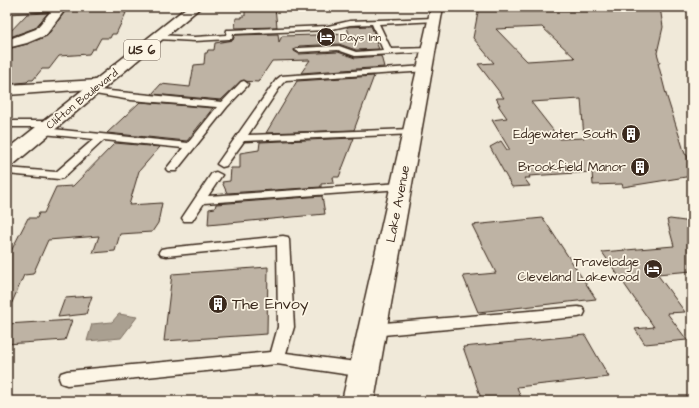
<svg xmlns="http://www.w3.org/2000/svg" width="699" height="408" font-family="'Architects Daughter',sans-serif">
<rect width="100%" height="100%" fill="#f0e9d9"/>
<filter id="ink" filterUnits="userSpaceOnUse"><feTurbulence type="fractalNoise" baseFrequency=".025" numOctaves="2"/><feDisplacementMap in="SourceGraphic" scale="8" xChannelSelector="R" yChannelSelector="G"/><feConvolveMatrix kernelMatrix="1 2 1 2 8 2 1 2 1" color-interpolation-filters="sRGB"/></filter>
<g filter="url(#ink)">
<polygon fill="#aaa091" stroke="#7e7163" points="119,314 137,317 121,338 87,341 92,324 112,322"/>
<g fill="#beb3a4" stroke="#3b2a1e" fill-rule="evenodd">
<polygon points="245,7 275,7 277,27 235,28 236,18 242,18 242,16 245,16"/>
<path d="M479,7H660L663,27L657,53L660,63H658L666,94L685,154L687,155L692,176L623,187L622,184L593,185L592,172L529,176L530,178H524L530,186L512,187L490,147L501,141L507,150H510L492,120L507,118L498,105H500L496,98H504L478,64L494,63L473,38ZM542,27L575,58L527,61L496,29ZM581,99L584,138L560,139L531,102Z"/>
<polygon points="117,8 126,13 116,34 112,34 110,38 101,38 95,49 92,49 89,54 59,56 49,69 42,69 33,80 29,80 27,82 7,84 7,49 27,44 47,36 66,10"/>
<polygon points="48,13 35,28 7,38 7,35 27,14"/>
<polygon points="371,26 377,40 375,40 379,49 356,50 339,44 299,46 294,51 299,54 338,52 355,58 381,56 384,67 301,73 310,60 272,61 258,82 241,81 221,100 152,94 161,84 190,87 194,65 204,64 205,53 207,53 208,50 214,50 215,43 233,40 235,35 278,34 279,42 282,36 349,34 347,27"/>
<polygon points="374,76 354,130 266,133 297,81"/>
<polygon points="140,102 213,108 187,141 107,133"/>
<polygon points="354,138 339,177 333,177 334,183 321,184 321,187 227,193 222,182 230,181 231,168 240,168 240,153 259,150 260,142"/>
<polygon points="115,143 160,147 139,171 129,205 162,203 158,223 152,232 120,234 115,251 93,253 99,236 48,240 33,274 24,275 7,314 7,251 11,251 28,218 37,218 39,213 44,213 56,187 73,186"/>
<polygon points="322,196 325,214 208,225 209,209 215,208 216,204"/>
<polygon points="543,218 596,299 478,312 463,276 496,273 472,225"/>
<polygon points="670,219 692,222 692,271 657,274 685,312 667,313 687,340 645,344 635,329 654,327 602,252 674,246 667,220"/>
<polygon points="268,267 267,334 164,341 172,274"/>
<polygon points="92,296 86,314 58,317 65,298"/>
<polygon points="72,320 65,340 7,344 7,324"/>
<polygon points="585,335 609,377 517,387 522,401 482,401 463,347"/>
</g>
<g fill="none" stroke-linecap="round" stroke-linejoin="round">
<g stroke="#3b2a1e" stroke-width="3">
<g id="service">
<polygon points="435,18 437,19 437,21 379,24 391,49 432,48 432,52 429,52 355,56 338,50 299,52 295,50 299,48 339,46 356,52 383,50 372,24 350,25 328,30 233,34 232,39 229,39 195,41 158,39 154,37 158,35 195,37 226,35 227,30 230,30 328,26 350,21"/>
<polygon points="425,66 428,67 429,69 428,71 286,80 282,84 248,135 412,129 417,132 416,134 244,141 226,166 222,167 217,164 276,80 281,76"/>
<polygon points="244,81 248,84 247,86 227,107 176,171 168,171 166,169 183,148 104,140 63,178 59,179 7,174 7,168 56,172 94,139 43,134 38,131 39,129 43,128 188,143 217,107 131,100 89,93 88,91 89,89 222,102 241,82"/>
<polygon points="7,121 52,121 57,124 52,127 7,127"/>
<polygon points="216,172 222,175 208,196 401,183 405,184 407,186 405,188 401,189 204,203 192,221 184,221 182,218 212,173"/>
<polygon points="283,236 288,237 289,240 294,327 286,353 364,363 370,365 372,370 370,375 364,377 277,364 67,385 61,383 59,378 61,373 67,371 271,352 278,327 277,245 166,256 161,255 159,252 161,249 166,248"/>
<polygon points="578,307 583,308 585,312 583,316 578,317 372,336 367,334 364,330 367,326 372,324"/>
</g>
</g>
<g stroke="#3b2a1e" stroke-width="3">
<g id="minor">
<polygon points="7,7 67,7 46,35 27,43 7,48 7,40 36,29 51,11 7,13"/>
<polygon points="99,80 105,82 107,85 105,88 7,95 7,85"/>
</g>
</g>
<g stroke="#3b2a1e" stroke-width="3">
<polygon id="tertiary" points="431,7 443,7 374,401 342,401"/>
</g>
<g stroke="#3b2a1e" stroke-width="3">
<polygon id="primary" points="187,7 201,7 14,164 7,166 7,150"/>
</g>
<use href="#service" fill="#fcf5e5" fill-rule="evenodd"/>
<use href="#minor" fill="#fcf5e5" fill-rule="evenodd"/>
<use href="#tertiary" fill="#fcf5e5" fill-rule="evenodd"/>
<use href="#primary" fill="#fcf5e5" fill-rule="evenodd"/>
</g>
</g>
<defs>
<g id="hotel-disc" transform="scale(1)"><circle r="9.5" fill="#3b2a1e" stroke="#fcf5e5"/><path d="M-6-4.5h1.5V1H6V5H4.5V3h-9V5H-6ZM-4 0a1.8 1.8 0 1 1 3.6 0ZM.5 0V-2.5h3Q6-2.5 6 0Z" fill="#fff"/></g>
<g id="building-disc" transform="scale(1)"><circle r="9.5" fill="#3b2a1e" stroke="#fcf5e5"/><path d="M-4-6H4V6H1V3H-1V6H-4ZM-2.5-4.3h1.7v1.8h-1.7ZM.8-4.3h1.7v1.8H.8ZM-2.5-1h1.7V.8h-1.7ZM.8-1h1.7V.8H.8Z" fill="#fff"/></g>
</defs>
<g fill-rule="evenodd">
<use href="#hotel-disc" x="326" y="37"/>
<use href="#building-disc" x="631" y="134"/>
<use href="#building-disc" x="640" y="167"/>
<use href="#hotel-disc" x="653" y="269"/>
<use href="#building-disc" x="218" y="304"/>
</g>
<g text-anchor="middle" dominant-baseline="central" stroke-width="3.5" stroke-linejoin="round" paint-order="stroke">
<g font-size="11" fill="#3b2a1e" stroke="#fcf5e5" text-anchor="start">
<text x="340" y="37">Days Inn</text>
</g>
<g font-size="11" fill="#3b2a1e" stroke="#fcf5e5">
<text transform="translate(82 99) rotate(-39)">Clifton Boulevard</text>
</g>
<rect fill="#fcf5e5" stroke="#75675a" stroke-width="1" x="124" y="40" width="36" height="20" rx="3"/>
<g font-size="12" font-weight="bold" fill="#3b2a1e">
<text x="142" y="50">US 6</text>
</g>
<g font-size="13" fill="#3b2a1e" stroke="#fcf5e5" text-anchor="end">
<text x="617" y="134">Edgewater South</text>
<text x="626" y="167">Brookfield Manor</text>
<text x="639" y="262">Travelodge<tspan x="639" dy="15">Cleveland Lakewood</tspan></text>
</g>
<g font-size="13" fill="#3b2a1e" stroke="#fcf5e5">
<text transform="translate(398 204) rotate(-79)">Lake Avenue</text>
</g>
<g font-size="16" fill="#3b2a1e" stroke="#fcf5e5" text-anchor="start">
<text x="232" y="304">The Envoy</text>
</g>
</g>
<rect width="699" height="408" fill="none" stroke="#fcf5e5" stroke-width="24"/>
<rect x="12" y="12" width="675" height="384" fill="none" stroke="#3b2a1e" stroke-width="1.5" filter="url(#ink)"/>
</svg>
